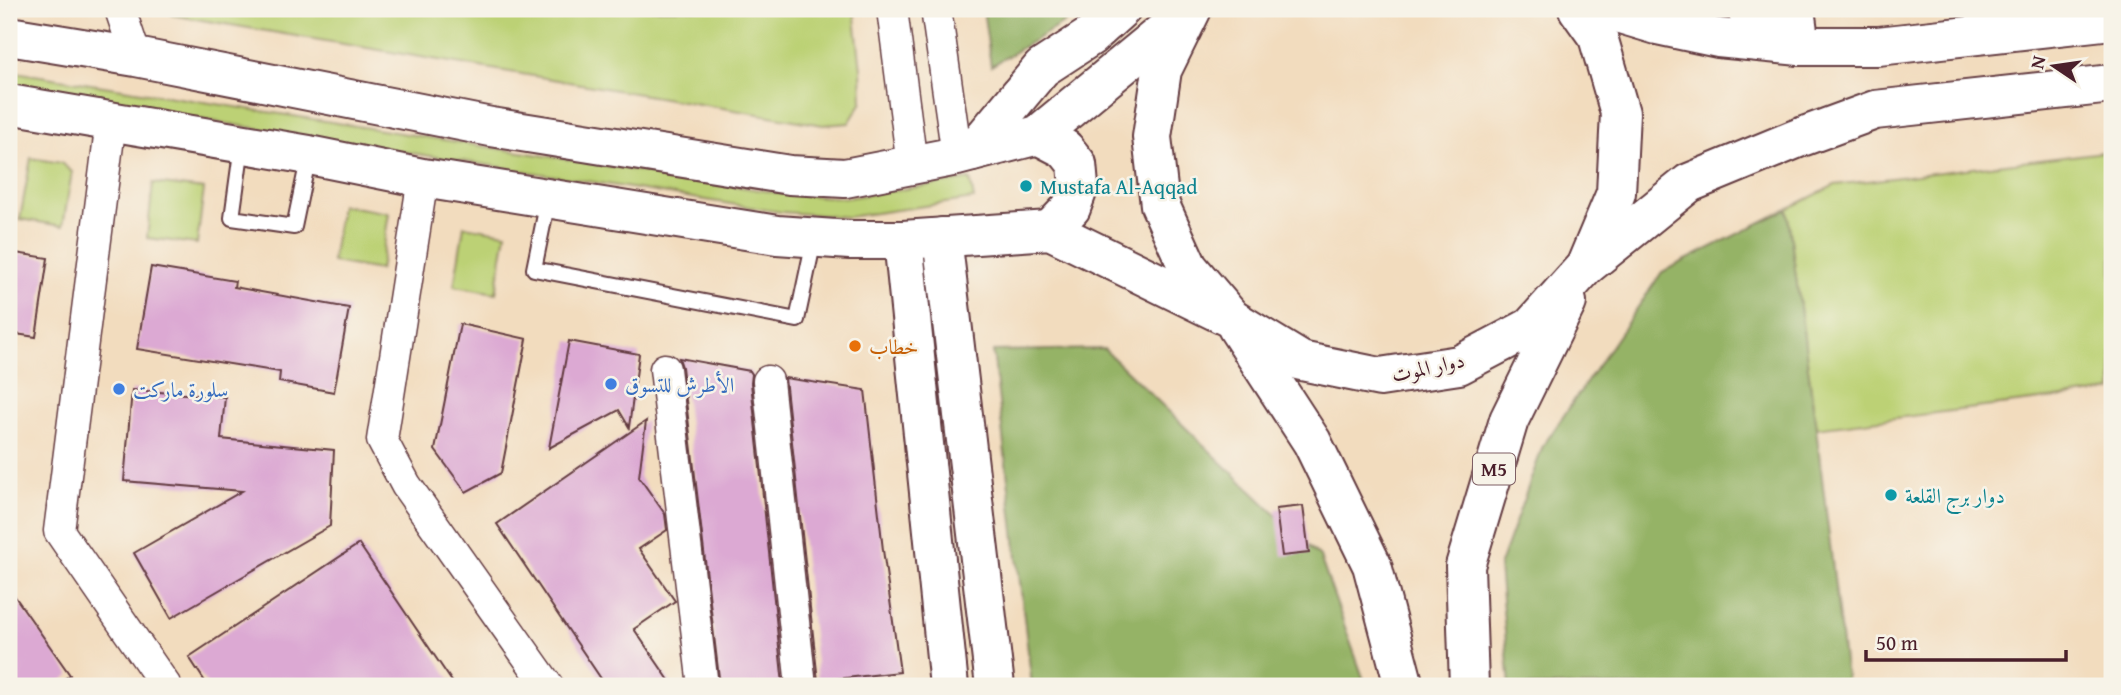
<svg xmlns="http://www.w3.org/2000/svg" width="2121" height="695" font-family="'Gentium Book Plus',Amiri,serif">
<rect width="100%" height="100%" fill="#f7f3e8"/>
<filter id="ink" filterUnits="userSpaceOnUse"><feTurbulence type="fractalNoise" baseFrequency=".0143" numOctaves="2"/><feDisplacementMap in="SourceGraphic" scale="14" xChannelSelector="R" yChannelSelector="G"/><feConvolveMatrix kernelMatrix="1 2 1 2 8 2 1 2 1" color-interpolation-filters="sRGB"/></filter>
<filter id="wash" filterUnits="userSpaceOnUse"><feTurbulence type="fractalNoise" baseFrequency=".00686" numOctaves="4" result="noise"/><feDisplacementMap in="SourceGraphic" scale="28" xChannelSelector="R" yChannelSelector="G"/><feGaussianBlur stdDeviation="1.57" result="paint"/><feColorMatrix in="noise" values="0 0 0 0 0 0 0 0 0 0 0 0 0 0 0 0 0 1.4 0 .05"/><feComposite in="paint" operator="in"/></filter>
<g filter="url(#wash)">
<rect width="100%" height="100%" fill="#f2dcbe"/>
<g fill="#bcd174" stroke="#837850" stroke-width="2">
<polygon points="170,9 854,9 861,69 862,102 849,123 823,125 172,15"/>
<polygon points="9,71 785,194 846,198 970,179 974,199 848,217 781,212 9,89"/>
<polygon points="2112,151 2112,391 1816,428 1787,209 1835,185"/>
<polygon points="31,158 61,163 72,172 63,226 20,219"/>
<polygon points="153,183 204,189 197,244 147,238"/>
<polygon points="341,205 389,213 380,270 332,262"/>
<polygon points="464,226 506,233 496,293 454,286"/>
</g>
<g fill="#95b366" stroke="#706948" stroke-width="2">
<polygon points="983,9 1079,9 1065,22 991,66"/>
<polygon points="1787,209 1816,428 1847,686 1510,686 1499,567 1543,446 1662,272"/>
<polygon points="1104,349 1320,557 1366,686 1032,686 993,351"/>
</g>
<g id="blocks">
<g fill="#dca9d3">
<polygon points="9,252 48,258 36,337 9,333"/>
<polygon points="151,267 235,281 234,287 349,308 334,392 279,382 280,372 137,349"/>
<polygon points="460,324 527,339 501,473 466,492 435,450"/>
<polygon points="569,341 639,354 629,427 619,410 549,448"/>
<polygon points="679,358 750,371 752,374 751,383 783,684 720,686 682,367"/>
<polygon points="785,378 865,390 883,550 900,672 818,681"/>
<polygon points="132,390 225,397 221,439 334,450 330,526 171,618 134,553 242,491 124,481"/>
<polygon points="646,421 639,477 665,514 667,530 639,549 675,601 634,629 673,686 606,686 497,524"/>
<polygon points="1303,506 1309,553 1282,556 1276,509"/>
<polygon points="359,544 455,686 208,686 189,657"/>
<polygon points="9,588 70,675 54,686 9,686"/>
</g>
</g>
</g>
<g filter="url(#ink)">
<use href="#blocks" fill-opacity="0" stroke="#633b41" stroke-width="2"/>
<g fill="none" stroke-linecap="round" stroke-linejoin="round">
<g stroke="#633b41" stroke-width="18">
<g id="lane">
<polyline points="242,145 232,218 294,227 309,155"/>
<polyline points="548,200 534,269 797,320 814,240"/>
</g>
</g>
<g stroke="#633b41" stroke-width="33">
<g id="street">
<polyline points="120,9 136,57"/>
<polyline points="892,9 912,165"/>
<polyline points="936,9 957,156"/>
<polyline points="111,121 59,531 166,686"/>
<polyline points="423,178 382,440 406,485 548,686"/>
<polyline points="665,369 703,686"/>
<polyline points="768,381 801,686"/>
</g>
</g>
<g stroke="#633b41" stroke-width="42">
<g id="secondary">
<polyline points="1610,9 1617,13 1657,25 1718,38 1800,46 1878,46 2112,20"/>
<polyline points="1795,9 1800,46"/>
<polyline points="9,36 136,57 491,127 790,175 845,178 957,156 1038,135 1191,9"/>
<polyline points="9,104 309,155 423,178 777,235 850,240 903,240 1050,230 1232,319"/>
<polyline points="1038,135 1065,149 1077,164 1079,186 1071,208 1050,230"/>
<polyline points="942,237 995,686"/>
<polyline points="903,240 949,686"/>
<polyline points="1585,267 1689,183 1796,139 1875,110 2112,84"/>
</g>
</g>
<g stroke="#633b41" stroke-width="42">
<g id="highway">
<polyline points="1192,9 1162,70 1152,137 1160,205 1188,267 1232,319 1301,361 1380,377 1459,365 1531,327 1585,267 1616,193 1620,113 1598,37 1578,9"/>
<polyline points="1746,9 1781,43"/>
<polyline points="972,152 1042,68 1091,36 1121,9"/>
<polyline points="1237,327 1312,442 1372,565 1404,686"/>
<polyline points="1469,686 1465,566 1509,420 1567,302"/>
</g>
</g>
<use href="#lane" stroke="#fff" stroke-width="14"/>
<use href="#street" stroke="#fff" stroke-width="30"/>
<use href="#secondary" stroke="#fff" stroke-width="38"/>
<use href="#highway" stroke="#fff" stroke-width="38"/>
</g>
</g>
<g fill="#0f9aa8" stroke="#f7f3e8" stroke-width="2.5">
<circle cx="1026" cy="186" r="7"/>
<circle cx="1891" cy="495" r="7"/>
</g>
<circle fill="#e8710a" stroke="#f7f3e8" stroke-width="2.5" cx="855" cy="346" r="7"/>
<g fill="#3f7fe0" stroke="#f7f3e8" stroke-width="2.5">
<circle cx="611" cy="384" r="7"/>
<circle cx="119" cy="389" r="7"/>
</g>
<g text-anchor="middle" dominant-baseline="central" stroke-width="5" stroke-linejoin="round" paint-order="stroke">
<rect fill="#f7f3e8" stroke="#7e5f64" stroke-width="2" x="1473" y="453.5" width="42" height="31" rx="5"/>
<g font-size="19" font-weight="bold" fill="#4a1f2b">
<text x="1494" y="469">M5</text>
</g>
<g font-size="21" fill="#0d838f" stroke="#f7f3e8" text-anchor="start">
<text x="1040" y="186">Mustafa Al-Aqqad</text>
<text x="1905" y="495">دوار برج القلعة</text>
</g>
<g font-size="21" fill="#c56008" stroke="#f7f3e8" text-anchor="start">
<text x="869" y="346">خطاب</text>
</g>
<g font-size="21" fill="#4a1f2b" stroke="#f7f3e8">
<text transform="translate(1428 367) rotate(-12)">دوار الموت</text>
</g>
<g font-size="21" fill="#366cbe" stroke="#f7f3e8" text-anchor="start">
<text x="625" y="384">الأطرش للتسوق</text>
<text x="133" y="389">سلورة ماركت</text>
</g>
</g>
<rect width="2121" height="695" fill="none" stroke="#f7f3e8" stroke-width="35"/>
<g transform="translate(2054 66) rotate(283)" stroke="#f7f3e8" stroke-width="5" paint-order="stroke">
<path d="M0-5L12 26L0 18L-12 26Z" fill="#4a1f2b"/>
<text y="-10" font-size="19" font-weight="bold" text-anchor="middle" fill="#4a1f2b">N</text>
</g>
<path d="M1866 650v10h200v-10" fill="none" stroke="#4a1f2b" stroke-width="3.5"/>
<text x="1876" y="650" font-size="21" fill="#4a1f2b" stroke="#f7f3e8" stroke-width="5" paint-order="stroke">50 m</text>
</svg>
